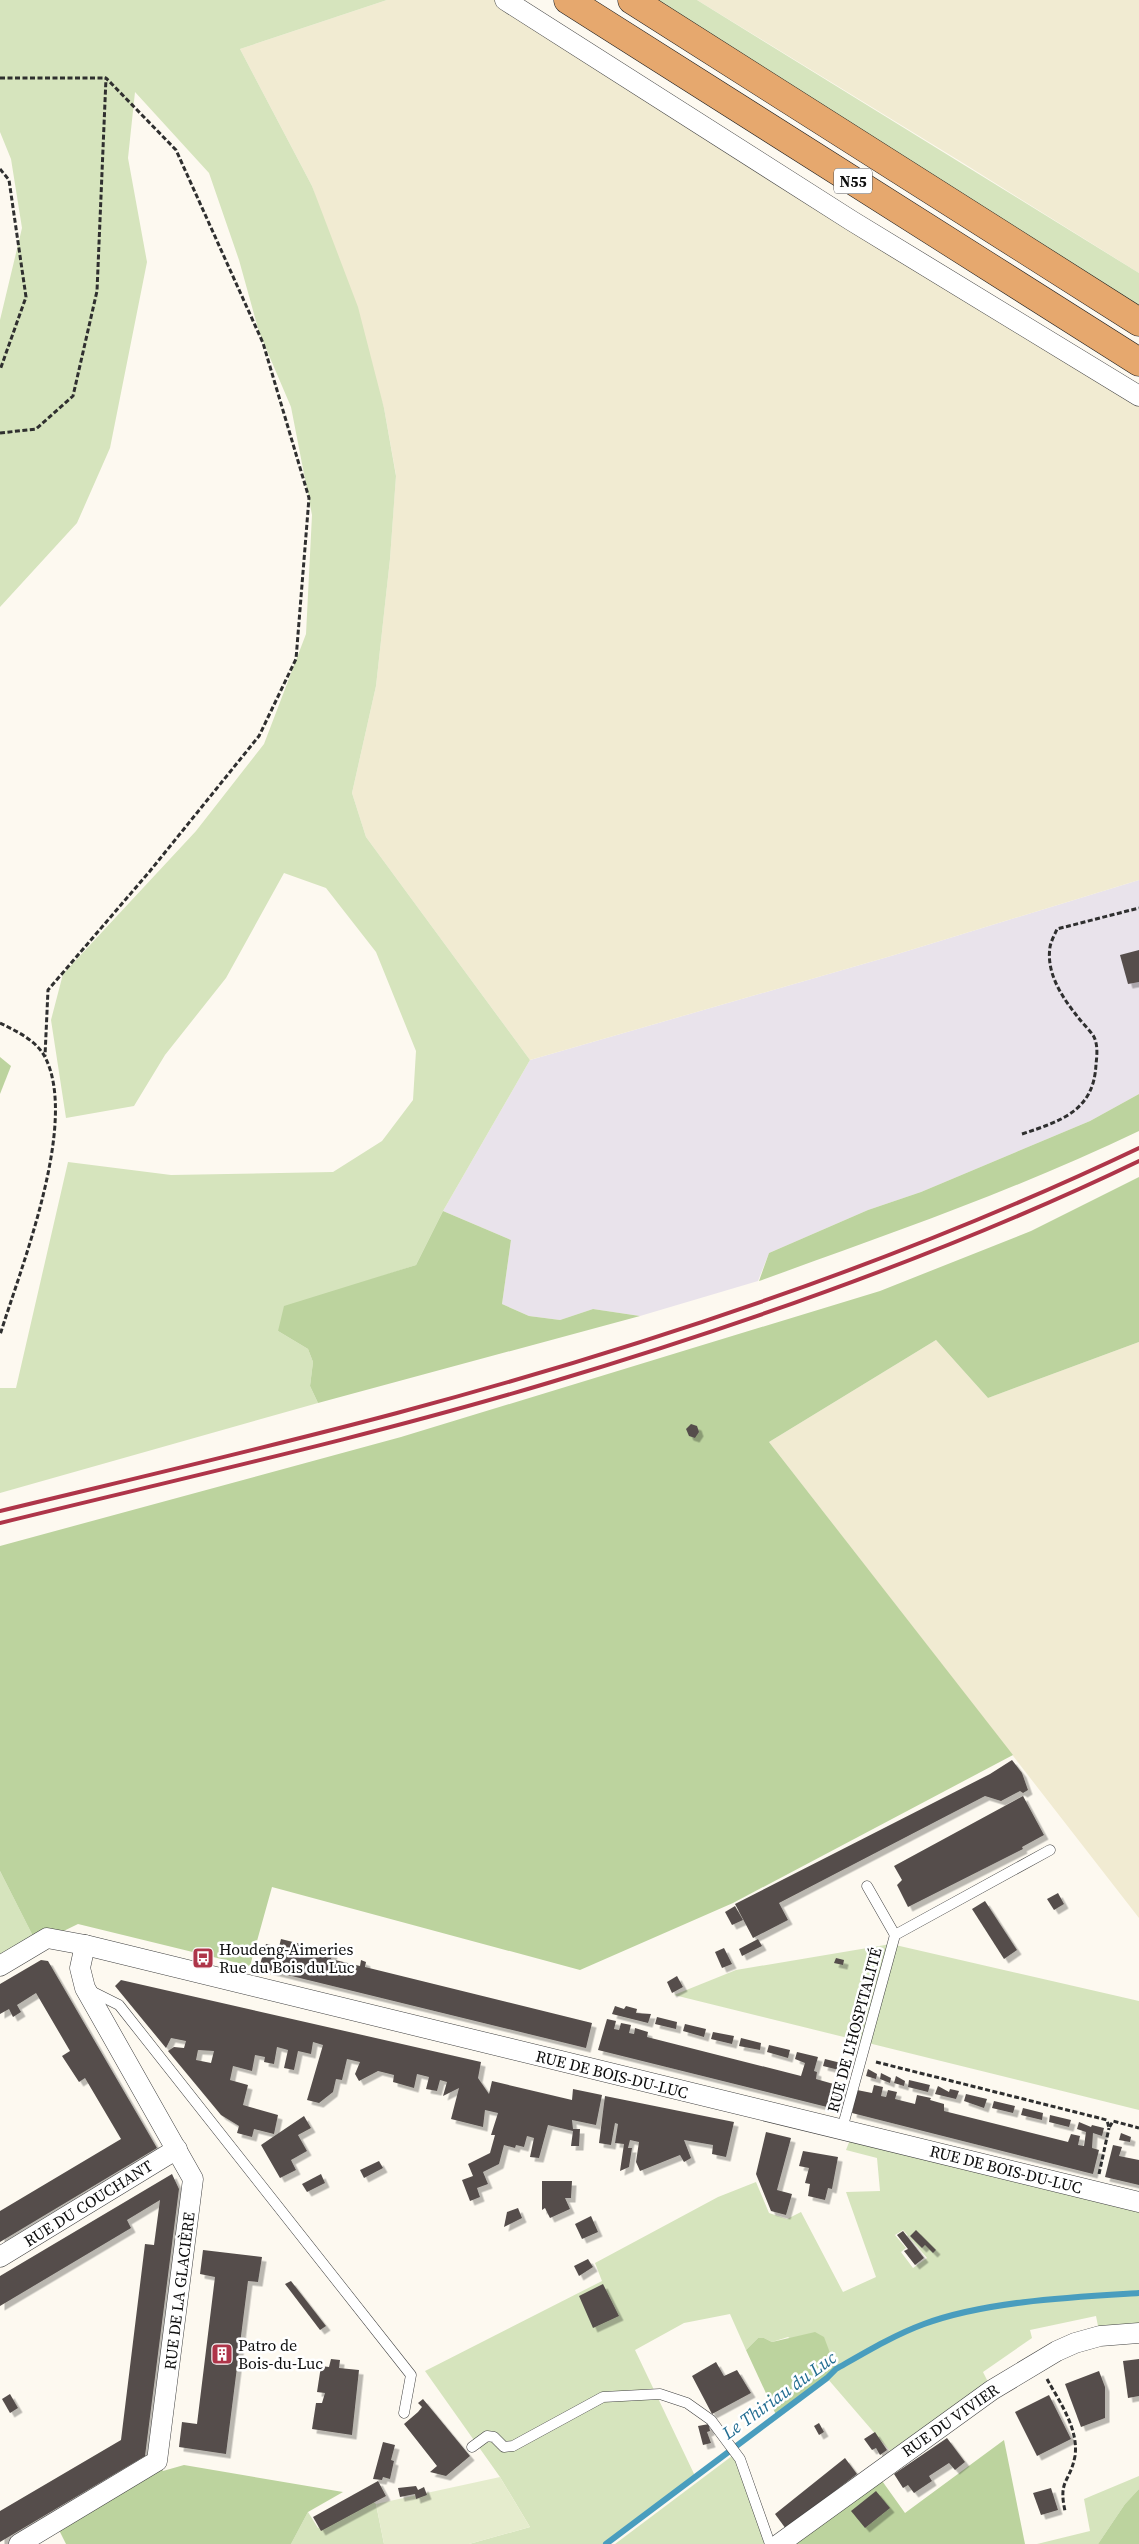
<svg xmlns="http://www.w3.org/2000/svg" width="1139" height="2544" font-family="'Source Serif 4',serif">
<defs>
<filter id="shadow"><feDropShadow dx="4.5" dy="4.5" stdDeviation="0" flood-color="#0004"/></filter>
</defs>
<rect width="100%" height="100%" fill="#fdf9f0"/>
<polygon fill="#e9e3eb" points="1139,880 1139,1094 1090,1121 921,1192 868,1210 769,1253 758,1281 640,1316 593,1309 560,1320 529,1316 502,1304 511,1240 443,1211 530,1060 891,956"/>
<g fill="#f1ebd2">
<polygon points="387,0 505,0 1139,396 1139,880 891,956 530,1060 366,837 352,793 376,686 390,559 396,475 384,408 312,186 240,49"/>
<polygon points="697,0 1139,0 1139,273 963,163"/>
<polygon points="936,1340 988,1398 1139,1342 1139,1918 769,1442"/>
</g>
<g fill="#d6e4bd" fill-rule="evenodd">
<polygon points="0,0 387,0 240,49 312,186 358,307 384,408 396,476 390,559 376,686 352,793 366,837 530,1060 443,1211 416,1265 358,1284 278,1331 308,1349 313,1362 310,1386 318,1403 0,1493 0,1388 16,1388 68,1162 171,1175 333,1172 382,1141 413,1100 416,1051 376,952 326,888 284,873 226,978 165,1055 134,1106 66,1118 51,1020 63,974 196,831 264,744 306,634 312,515 291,407 259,332 239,260 209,173 135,92 128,158 147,262 110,448 77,523 0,607 0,320 22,228 11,159 0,132"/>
<polygon points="654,0 697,0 1139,273 1139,308"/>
<polygon points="0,1871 37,1944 0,1966"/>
<polygon points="891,1944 1139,2001 1139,2110 674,1995 736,1970"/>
<path d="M853,2132L1139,2202V2333L1100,2336L1096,2316L1030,2330L1032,2338L983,2372L992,2390L896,2458L827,2378L836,2369L788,2337L772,2342L764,2338H758L746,2350L730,2314L684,2323L635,2350L696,2478L606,2544H469L530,2527L500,2477L425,2371L602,2281L595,2263L718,2197L756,2182L769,2213L787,2219L801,2212L843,2292L876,2277L846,2192L880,2191L877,2158L846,2150ZM903,2230L927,2258L913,2268L901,2252L906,2248L895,2235Z"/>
<polygon points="732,2456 736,2461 766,2544 615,2544"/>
<polygon points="1139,2476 1139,2489 1125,2504 1098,2544 1037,2544 1090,2531 1084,2499"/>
<polygon points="369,2498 376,2504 384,2544 291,2544 308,2512 318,2528"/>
</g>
<g fill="#bcd39e">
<polygon points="0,1057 11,1066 0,1094"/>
<path d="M1139,1094V1131C1016,1190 887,1235 759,1281L769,1253L868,1210L921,1192L1090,1121Z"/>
<polygon points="1139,1177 1139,1342 988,1398 936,1340 769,1442 1013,1755 733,1903 580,1970 272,1887 250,1966 78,1924 37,1944 0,1871 0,1546 401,1437 880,1291 1031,1231"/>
<polygon points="443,1211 511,1240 502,1304 529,1316 560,1320 593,1309 640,1316 318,1403 310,1386 313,1362 308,1349 278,1331 284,1306 416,1265"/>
<polygon points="815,2332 824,2337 836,2369 827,2378 777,2417 746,2350 758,2338 764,2338 772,2342"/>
<polygon points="1004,2440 1025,2544 791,2544 880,2478 905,2513"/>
<polygon points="157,2461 163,2471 184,2465 343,2492 308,2512 291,2544 66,2544 55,2522"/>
<polygon points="1139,2489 1139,2544 1098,2544 1125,2504"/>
</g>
<polygon fill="#e5eccd" points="500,2477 530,2527 469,2544 384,2544 376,2504"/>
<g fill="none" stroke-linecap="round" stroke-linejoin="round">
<path stroke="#499dbe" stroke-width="6" d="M606,2544L827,2378L836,2369C864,2353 894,2335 924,2324C986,2301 1073,2297 1139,2293"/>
</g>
<g fill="#554e4b" fill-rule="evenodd" filter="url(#shadow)">
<polygon points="1139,950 1139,982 1128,984 1120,955"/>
<polygon points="691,1424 697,1426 699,1432 695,1438 689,1436 686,1429"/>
<polygon points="1012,1760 1022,1773 1028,1790 1023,1793 1020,1791 1001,1801 985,1796 779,1903 788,1920 753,1938 735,1904 990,1774"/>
<polygon points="1023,1796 1044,1835 1022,1847 1023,1849 908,1907 897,1885 902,1880 894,1866"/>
<polygon points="1058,1893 1064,1904 1054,1910 1047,1899"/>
<polygon points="985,1901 1017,1950 1004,1959 972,1909"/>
<polygon points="735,1906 743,1920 732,1925 725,1912"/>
<polygon points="281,1939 301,1944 299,1951 306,1953 307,1946 333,1953 331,1959 360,1966 361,1960 366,1962 365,1967 592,2023 586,2048 259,1968 266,1944 279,1947"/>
<polygon points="758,1939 762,1946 742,1956 739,1949"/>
<polygon points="724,1948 732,1964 722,1968 715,1952"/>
<polygon points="836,1958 844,1960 843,1965 834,1963"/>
<polygon points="41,1960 48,1961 157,2148 0,2242 0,2211 121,2139 85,2078 79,2082 62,2056 70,2051 36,1993 17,2005 21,2012 13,2017 9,2009 0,2014 0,1984"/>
<polygon points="677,1976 683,1987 672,1993 667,1982"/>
<path d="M121,1980L481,2062L478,2078L489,2094L492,2081L572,2100L573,2089L602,2095L596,2125L572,2120L573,2129H580L579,2146H571L573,2131L548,2125L539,2158L530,2157L534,2138L527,2136L524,2147L516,2145L515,2148L504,2145L499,2164L483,2172L488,2184L477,2188L480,2197L470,2201L462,2180L473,2176L468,2164L490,2153L495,2135H491L498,2113L485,2110L483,2127L451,2119L459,2088L443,2096L447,2082L440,2080L437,2091L426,2089L429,2077L417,2074L414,2088L393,2082L394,2075L378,2071L359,2081L355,2074L360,2062L347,2059L342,2080L336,2079L333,2092L319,2103L307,2100L323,2045L313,2042L311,2054L298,2051L294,2070L284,2068L288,2050L277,2047L274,2064L264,2062L265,2057L255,2055L252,2071L233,2066L230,2080L248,2085L243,2105L278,2115L274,2134L254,2129L252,2137L237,2133L239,2126L221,2115L168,2051L174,2047L184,2048L186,2041L171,2038L166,2048L115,1986ZM198,2050L214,2051L211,2063L196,2060Z"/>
<polygon points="615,2006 624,2009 626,2006 637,2009 636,2013 651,2014 648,2023 612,2014"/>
<polygon points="657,2017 677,2022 676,2029 655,2024"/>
<polygon points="607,2019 616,2021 614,2029 619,2030 621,2023 631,2025 629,2033 634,2034 635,2028 648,2032 647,2037 801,2076 805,2063 795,2059 797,2052 818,2057 814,2071 817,2072 816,2079 844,2087 839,2110 598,2050"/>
<polygon points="685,2024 706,2029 704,2037 683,2031"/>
<polygon points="713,2032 734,2036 732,2044 711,2039"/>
<polygon points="741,2038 761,2043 760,2050 739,2046"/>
<polygon points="769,2045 790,2050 788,2058 767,2052"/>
<polygon points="825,2059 845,2064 843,2071 823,2066"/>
<polygon points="868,2069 877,2074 876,2079 866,2076"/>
<polygon points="881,2073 891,2078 890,2083 880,2079"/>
<polygon points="896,2076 905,2081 904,2086 894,2083"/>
<polygon points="909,2080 930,2085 928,2092 908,2087"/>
<polygon points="874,2085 883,2087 881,2096 886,2097 888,2090 897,2092 895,2099 915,2104 917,2095 931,2098 930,2100 944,2104 944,2111 1068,2142 1071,2134 1080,2136 1078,2145 1084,2146 1086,2132 1077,2129 1079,2122 1091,2127 1092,2125 1104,2128 1102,2136 1093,2133 1092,2148 1099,2150 1093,2174 852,2113 857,2090 872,2093"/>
<polygon points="938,2086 949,2092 950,2089 959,2091 956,2099 935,2094"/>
<polygon points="966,2094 987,2099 984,2108 964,2101"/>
<polygon points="605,2096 734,2122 726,2157 712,2154 713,2145 684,2140 691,2158 684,2162 680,2155 640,2171 636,2162 639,2142 630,2140 628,2148 632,2148 629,2167 620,2171 624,2144 615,2143 618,2124 615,2123 611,2145 599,2143"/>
<polygon points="994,2101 1015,2106 1013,2113 992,2108"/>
<polygon points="1023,2108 1043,2113 1042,2120 1021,2115"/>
<polygon points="1050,2115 1071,2120 1069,2127 1049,2122"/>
<polygon points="304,2116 311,2128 298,2135 307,2151 291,2160 296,2170 280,2178 261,2145"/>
<polygon points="766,2132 791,2138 777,2190 792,2194 786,2215 771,2211 756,2174"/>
<polygon points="1121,2133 1131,2137 1130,2142 1119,2140"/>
<polygon points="1113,2145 1122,2147 1119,2156 1139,2160 1139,2185 1105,2177"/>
<polygon points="803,2151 838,2157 832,2189 828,2188 825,2200 808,2196 810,2184 805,2183 809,2168 799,2166"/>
<polygon points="379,2161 383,2168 364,2178 360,2170"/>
<polygon points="172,2174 179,2189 145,2456 0,2542 0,2511 121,2440 145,2244 154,2245 160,2200 127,2220 131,2228 0,2306 0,2276"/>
<polygon points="321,2174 325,2183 307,2192 302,2184"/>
<polygon points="542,2181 572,2181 571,2198 565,2198 570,2209 550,2218 545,2208 542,2210"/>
<polygon points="518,2208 522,2218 504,2227 507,2212"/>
<polygon points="591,2216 598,2232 582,2239 575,2224"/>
<polygon points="916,2230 936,2250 933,2253 925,2245 922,2248 910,2236"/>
<polygon points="903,2231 924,2258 915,2265 904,2251 908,2249 897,2235"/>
<polygon points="203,2250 262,2257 258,2282 248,2281 226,2454 179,2447 182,2422 197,2424 215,2277 200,2274"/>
<polygon points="588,2259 593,2267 579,2276 574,2266"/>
<polygon points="291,2281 326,2326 320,2330 285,2284"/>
<polygon points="603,2284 619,2316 593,2328 579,2296"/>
<polygon points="331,2359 340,2360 339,2368 359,2370 352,2435 312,2429 316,2403 322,2403 325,2393 317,2392 321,2366 329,2367"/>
<polygon points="1139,2359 1139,2396 1128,2398 1123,2361"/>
<polygon points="716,2362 724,2376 737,2370 751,2393 712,2414 692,2376"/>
<polygon points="1099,2371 1105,2387 1105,2418 1081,2427 1065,2384"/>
<polygon points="10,2394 18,2408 10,2413 2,2399"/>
<polygon points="1049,2395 1071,2439 1037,2456 1015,2412"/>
<polygon points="423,2399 470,2456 446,2476 430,2472 437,2466 404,2424 418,2412 422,2407 418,2403"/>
<polygon points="819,2423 824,2432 819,2435 814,2426"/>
<polygon points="709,2424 710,2431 707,2432 711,2443 703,2445 698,2426"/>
<polygon points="875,2432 887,2450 880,2455 876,2448 872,2450 864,2439"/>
<polygon points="947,2438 965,2462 955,2470 949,2463 929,2476 932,2481 914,2493 908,2485 903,2488 894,2474"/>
<polygon points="383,2442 395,2445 391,2460 394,2461 390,2479 383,2477 382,2480 373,2479"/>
<polygon points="845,2458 857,2474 786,2529 775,2514"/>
<polygon points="378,2481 386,2496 321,2531 313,2517"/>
<polygon points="416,2486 418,2490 424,2487 427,2495 416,2499 415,2494 400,2497 398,2488"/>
<polygon points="1051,2488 1058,2510 1041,2515 1033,2493"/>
<polygon points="876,2491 890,2508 865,2528 851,2511"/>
</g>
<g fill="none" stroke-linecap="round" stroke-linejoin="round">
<g stroke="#404040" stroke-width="11">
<g id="service">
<polyline points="867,1886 895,1935"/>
<polyline points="91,1991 119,2005 411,2375 404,2413"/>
<polyline points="842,2129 895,1935 1050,1850"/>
<polyline points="472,2447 487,2436 494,2437 504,2447 513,2446 603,2397 660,2394 687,2403 711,2420 740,2459 770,2544"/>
</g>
</g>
<g stroke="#404040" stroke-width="21">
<g id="minor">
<polyline points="505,0 852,221 1139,396"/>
<polyline points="0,1966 47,1938 85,1945 1139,2202"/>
<polyline points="0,2257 177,2149"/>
<polyline points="19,2544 157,2461 193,2179 85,1988 80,1968 85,1945"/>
<polyline points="779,2544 992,2390 1057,2351 1075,2343 1100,2336 1139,2333"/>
</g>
</g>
<g stroke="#1e1e1e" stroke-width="29">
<g id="trunk">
<polyline points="568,0 1139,362"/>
<polyline points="632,0 1139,322"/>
</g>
</g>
<g stroke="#2f2f2f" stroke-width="3" stroke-dasharray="5 2.5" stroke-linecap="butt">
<polyline points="0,78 106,78"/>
<polyline points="0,169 9,180 26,297 0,370"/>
<polyline points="0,433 36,429 73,396 97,291 106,78 176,150 263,343 309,498 296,659 259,736 150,871 48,990 45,1056"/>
<path d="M0,1023C16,1031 36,1040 45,1057C79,1123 21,1267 0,1335"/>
<path d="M1022,1134C1061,1121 1094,1111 1096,1064C1097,1056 1098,1045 1094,1037C1090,1030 1082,1023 1077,1016C1062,997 1046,973 1050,947C1051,941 1055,934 1057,929L1139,908"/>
<polyline points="876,2062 1107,2120 1109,2128 1113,2121 1139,2128"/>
<polyline points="1099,2174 1109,2128"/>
<path d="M1047,2379C1059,2401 1079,2429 1075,2456C1070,2483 1058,2479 1065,2511"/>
</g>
<use href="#service" stroke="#fff" stroke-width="10"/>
<use href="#minor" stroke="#fff" stroke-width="20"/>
<use href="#trunk" stroke="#e6a86e" stroke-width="28"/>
<g stroke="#ae3549" stroke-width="4">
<path d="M0,1511C132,1479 266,1448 397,1413C651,1345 902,1261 1139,1148"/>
<path d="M0,1523C183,1478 368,1437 548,1383C749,1323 950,1252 1139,1161"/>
</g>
</g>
<defs>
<g id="bus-square" transform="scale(1.125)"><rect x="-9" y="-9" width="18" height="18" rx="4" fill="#ae3549" stroke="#fff"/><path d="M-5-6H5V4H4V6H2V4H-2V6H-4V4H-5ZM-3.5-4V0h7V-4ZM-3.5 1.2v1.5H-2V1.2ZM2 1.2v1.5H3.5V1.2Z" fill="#fff"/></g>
<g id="building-square" transform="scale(1.125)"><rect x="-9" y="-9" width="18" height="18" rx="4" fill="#ae3549" stroke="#fff"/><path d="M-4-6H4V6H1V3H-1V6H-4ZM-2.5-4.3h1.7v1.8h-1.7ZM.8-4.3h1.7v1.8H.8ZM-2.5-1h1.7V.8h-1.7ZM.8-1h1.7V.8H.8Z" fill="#fff"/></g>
</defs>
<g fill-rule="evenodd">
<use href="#bus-square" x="203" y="1958"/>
<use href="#building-square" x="222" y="2354"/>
</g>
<g text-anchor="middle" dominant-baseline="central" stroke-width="5" stroke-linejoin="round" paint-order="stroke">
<rect fill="#fff" stroke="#565656" stroke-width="1" x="834" y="168.5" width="38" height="25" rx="4"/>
<g font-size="15" font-weight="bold" fill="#0d0d0d">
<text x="853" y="181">N55</text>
</g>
<g font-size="16" fill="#0d0d0d" stroke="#fff" text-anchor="start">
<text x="219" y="1949">Houdeng-Aimeries<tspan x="219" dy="18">Rue du Bois du Luc</tspan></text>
<text x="238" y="2345">Patro de<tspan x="238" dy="18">Bois-du-Luc</tspan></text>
</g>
<g font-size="16" fill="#0d0d0d" stroke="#fff">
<text transform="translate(854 2030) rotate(-75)">RUE DE L'HOSPITALITÉ</text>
<text transform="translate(612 2074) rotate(14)">RUE DE BOIS-DU-LUC</text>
<text transform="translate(1006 2169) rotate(14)">RUE DE BOIS-DU-LUC</text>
<text transform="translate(88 2203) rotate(-32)">RUE DU COUCHANT</text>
<text transform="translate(179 2291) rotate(-83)">RUE DE LA GLACIÈRE</text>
<text transform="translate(950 2420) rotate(-35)">RUE DU VIVIER</text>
</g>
<g font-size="18" font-style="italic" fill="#246e92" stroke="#fff">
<text transform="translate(779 2395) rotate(-36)">Le Thiriau du Luc</text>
</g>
</g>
</svg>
